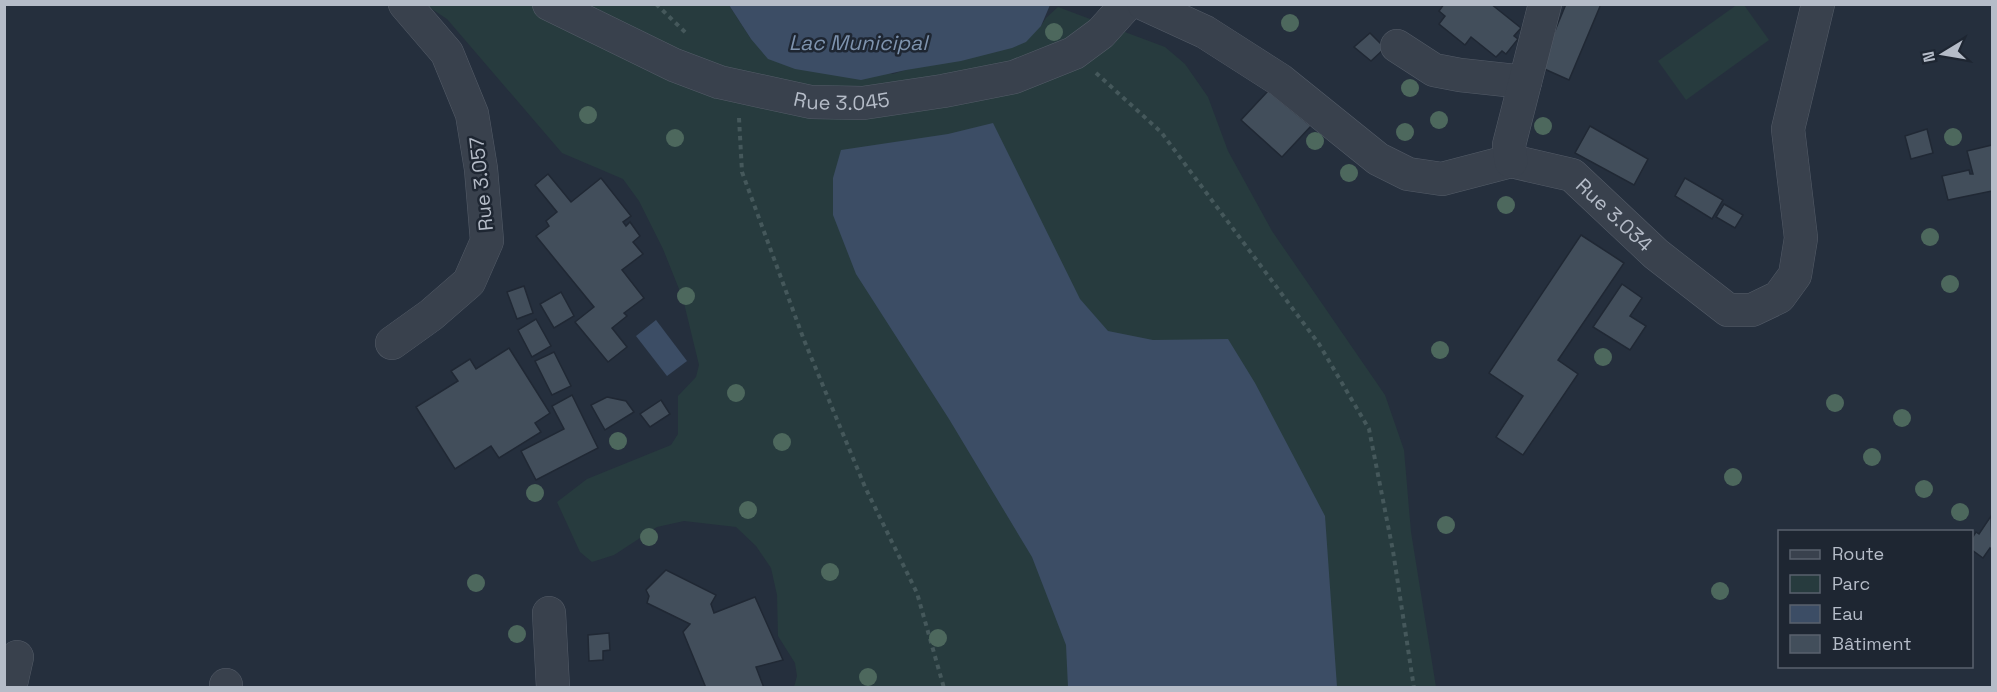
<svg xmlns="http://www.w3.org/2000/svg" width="1997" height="692" font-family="'Space Grotesk',sans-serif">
<rect width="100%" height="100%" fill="#252f3d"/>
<g fill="#273b3e">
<polygon points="1738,4 1744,5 1769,40 1686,100 1658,61"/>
<polygon points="426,5 729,5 751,39 893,74 1041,26 1046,18 1058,7 1165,47 1185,64 1208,97 1228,151 1272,231 1385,395 1404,450 1411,532 1436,687 794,687 797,676 795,663 778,636 777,595 771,568 756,546 736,527 684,521 657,527 614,555 592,562 580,552 557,502 587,479 671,445 678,434 678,396 696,377 699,365 683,299 663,249 639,201 623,179 562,153 447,19"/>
</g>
<g fill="#3c4d65">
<polygon points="729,5 1050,5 1041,26 1026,42 1012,48 961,61 906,70 861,80 795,69 768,59 751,39"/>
<polygon points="993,123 1080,299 1108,331 1153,340 1228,339 1255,383 1325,516 1337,687 1068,687 1066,645 1032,557 949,419 856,274 833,215 833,178 841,150 948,134"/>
<polygon points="656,320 687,361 667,376 636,336"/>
</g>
<g fill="#424e5b" stroke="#202834" stroke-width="1.5">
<polygon points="1444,4 1491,4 1521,28 1514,36 1518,39 1506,54 1502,51 1496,57 1471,37 1465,45 1439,24 1445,16 1439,11"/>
<polygon points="1566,4 1601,4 1569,80 1540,67"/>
<polygon points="1370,33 1385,48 1371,61 1354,47"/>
<polygon points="1268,91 1311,126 1282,157 1241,120"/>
<polygon points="1590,126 1648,159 1634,185 1575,153"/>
<polygon points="1927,129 1933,153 1911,159 1905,136"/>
<polygon points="1992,145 1992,191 1948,200 1942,176 1969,170 1970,174 1973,174 1967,151"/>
<polygon points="548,174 571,202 601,178 631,216 623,222 626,226 630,222 640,236 633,242 643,254 622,270 644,298 624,313 627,316 612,328 627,347 608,362 575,322 594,307 536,236 549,226 546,221 557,212 535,185"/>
<polygon points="1685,178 1723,200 1712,219 1675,196"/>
<polygon points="1724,204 1743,215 1735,228 1716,217"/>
<polygon points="1581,235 1624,263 1558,360 1578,374 1523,455 1496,437 1523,396 1489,373"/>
<polygon points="1622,284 1642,298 1630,316 1646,326 1630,350 1593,327"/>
<polygon points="524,286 533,313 517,319 507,292"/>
<polygon points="561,292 574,316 554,328 540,304"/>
<polygon points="536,319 551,346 532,357 518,330"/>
<polygon points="509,348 550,413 535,423 541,432 499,458 491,446 455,469 416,407 458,381 451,371 470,359 476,369"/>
<polygon points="554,352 571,386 552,395 535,361"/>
<polygon points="572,395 598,448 536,480 521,451 564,429 552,406"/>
<polygon points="607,397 626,401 634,412 605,430 591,405"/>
<polygon points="661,400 670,414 650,427 640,414"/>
<polygon points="1991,516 1992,550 1990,548 1983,558 1972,550 1972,538 1976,532 1979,534"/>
<polygon points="666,570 716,595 711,604 714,613 755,597 783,660 756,667 764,688 706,688 683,632 690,624 647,603 649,596 646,590"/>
<polygon points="609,633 610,650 603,651 603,660 589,661 588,635"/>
</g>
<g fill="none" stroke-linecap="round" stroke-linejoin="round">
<g stroke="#545c68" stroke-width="34">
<g id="minor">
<path id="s1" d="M549,4L674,65L719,82L811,102L863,103L943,91L1014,77L1074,53L1101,33L1127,4"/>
<path id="s2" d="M1144,4L1205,32L1280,80L1378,159L1408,174L1442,179L1511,161L1572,175L1656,254L1728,310H1752L1779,297L1795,275L1801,238L1788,129L1818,4"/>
<polyline points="1397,46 1434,70 1460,75 1525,82"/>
<polyline points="1511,161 1509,145 1545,4"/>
<polyline points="392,343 431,315 469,282 487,241 481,169 472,114 447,53 405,4"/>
<polyline points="549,613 553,688"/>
<polyline points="226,685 226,688"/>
<polyline points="10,688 17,657"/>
</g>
</g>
<g stroke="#45585b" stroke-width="4" stroke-dasharray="4.5 4.5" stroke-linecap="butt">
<polyline points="656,4 688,35"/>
<polyline points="1096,73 1161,132 1319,344 1369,429 1393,551 1414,688"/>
<polyline points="739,118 742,172 804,340 865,487 917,593 944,688"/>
</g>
<use href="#minor" stroke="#39414d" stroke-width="33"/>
</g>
<g fill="#4d685d">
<circle cx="1290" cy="23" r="9"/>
<circle cx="1054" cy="32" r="9"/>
<circle cx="1410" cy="88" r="9"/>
<circle cx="588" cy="115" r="9"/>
<circle cx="1439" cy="120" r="9"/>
<circle cx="1543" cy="126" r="9"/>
<circle cx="1405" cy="132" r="9"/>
<circle cx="1953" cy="137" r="9"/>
<circle cx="675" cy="138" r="9"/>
<circle cx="1315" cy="141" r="9"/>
<circle cx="1349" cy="173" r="9"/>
<circle cx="1506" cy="205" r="9"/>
<circle cx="1930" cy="237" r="9"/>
<circle cx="1950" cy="284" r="9"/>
<circle cx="686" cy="296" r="9"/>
<circle cx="1440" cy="350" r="9"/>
<circle cx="1603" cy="357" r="9"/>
<circle cx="736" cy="393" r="9"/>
<circle cx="1835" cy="403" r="9"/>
<circle cx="1902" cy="418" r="9"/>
<circle cx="618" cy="441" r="9"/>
<circle cx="782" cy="442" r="9"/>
<circle cx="1872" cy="457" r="9"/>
<circle cx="1733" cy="477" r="9"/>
<circle cx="1924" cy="489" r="9"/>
<circle cx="535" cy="493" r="9"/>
<circle cx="748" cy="510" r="9"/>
<circle cx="1960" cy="512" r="9"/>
<circle cx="1446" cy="525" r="9"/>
<circle cx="649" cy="537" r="9"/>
<circle cx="830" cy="572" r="9"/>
<circle cx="476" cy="583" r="9"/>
<circle cx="1720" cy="591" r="9"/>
<circle cx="517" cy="634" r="9"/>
<circle cx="938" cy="638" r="9"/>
<circle cx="868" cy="677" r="9"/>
</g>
<g text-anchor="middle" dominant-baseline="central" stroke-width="5" stroke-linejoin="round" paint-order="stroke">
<g font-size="20" fill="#b5bcc8" stroke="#1e2632">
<text stroke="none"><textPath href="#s1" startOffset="312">Rue 3.045</textPath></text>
<text transform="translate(481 184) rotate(-96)">Rue 3.057</text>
<text stroke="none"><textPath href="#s2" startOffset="542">Rue 3.034</textPath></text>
</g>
<g font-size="21" font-style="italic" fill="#7e93ae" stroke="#1e2632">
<text x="858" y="42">Lac Municipal</text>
</g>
</g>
<rect width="1997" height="692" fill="none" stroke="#b5bcc8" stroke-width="12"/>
<rect x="1778" y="530" width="195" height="138" fill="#1e2632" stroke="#5a626e" stroke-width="1.5"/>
<rect x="1790" y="550" width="30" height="9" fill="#39414d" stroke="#5a626e" stroke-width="1.5"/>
<text x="1832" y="560" font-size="18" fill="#b5bcc8">Route</text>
<rect x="1790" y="575" width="30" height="18" fill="#273b3e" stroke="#5a626e" stroke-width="1.5"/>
<text x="1832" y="590" font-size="18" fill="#b5bcc8">Parc</text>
<rect x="1790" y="605" width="30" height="18" fill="#3c4d65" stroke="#5a626e" stroke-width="1.5"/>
<text x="1832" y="620" font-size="18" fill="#b5bcc8">Eau</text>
<rect x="1790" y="635" width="30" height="18" fill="#424e5b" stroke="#5a626e" stroke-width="1.5"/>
<text x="1832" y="650" font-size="18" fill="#b5bcc8">Bâtiment</text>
<g transform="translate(1943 54) rotate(259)" stroke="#1e2632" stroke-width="4.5" paint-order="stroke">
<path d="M0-4.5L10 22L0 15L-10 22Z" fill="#b5bcc8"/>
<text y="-9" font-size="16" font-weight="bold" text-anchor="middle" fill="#b5bcc8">N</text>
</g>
</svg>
